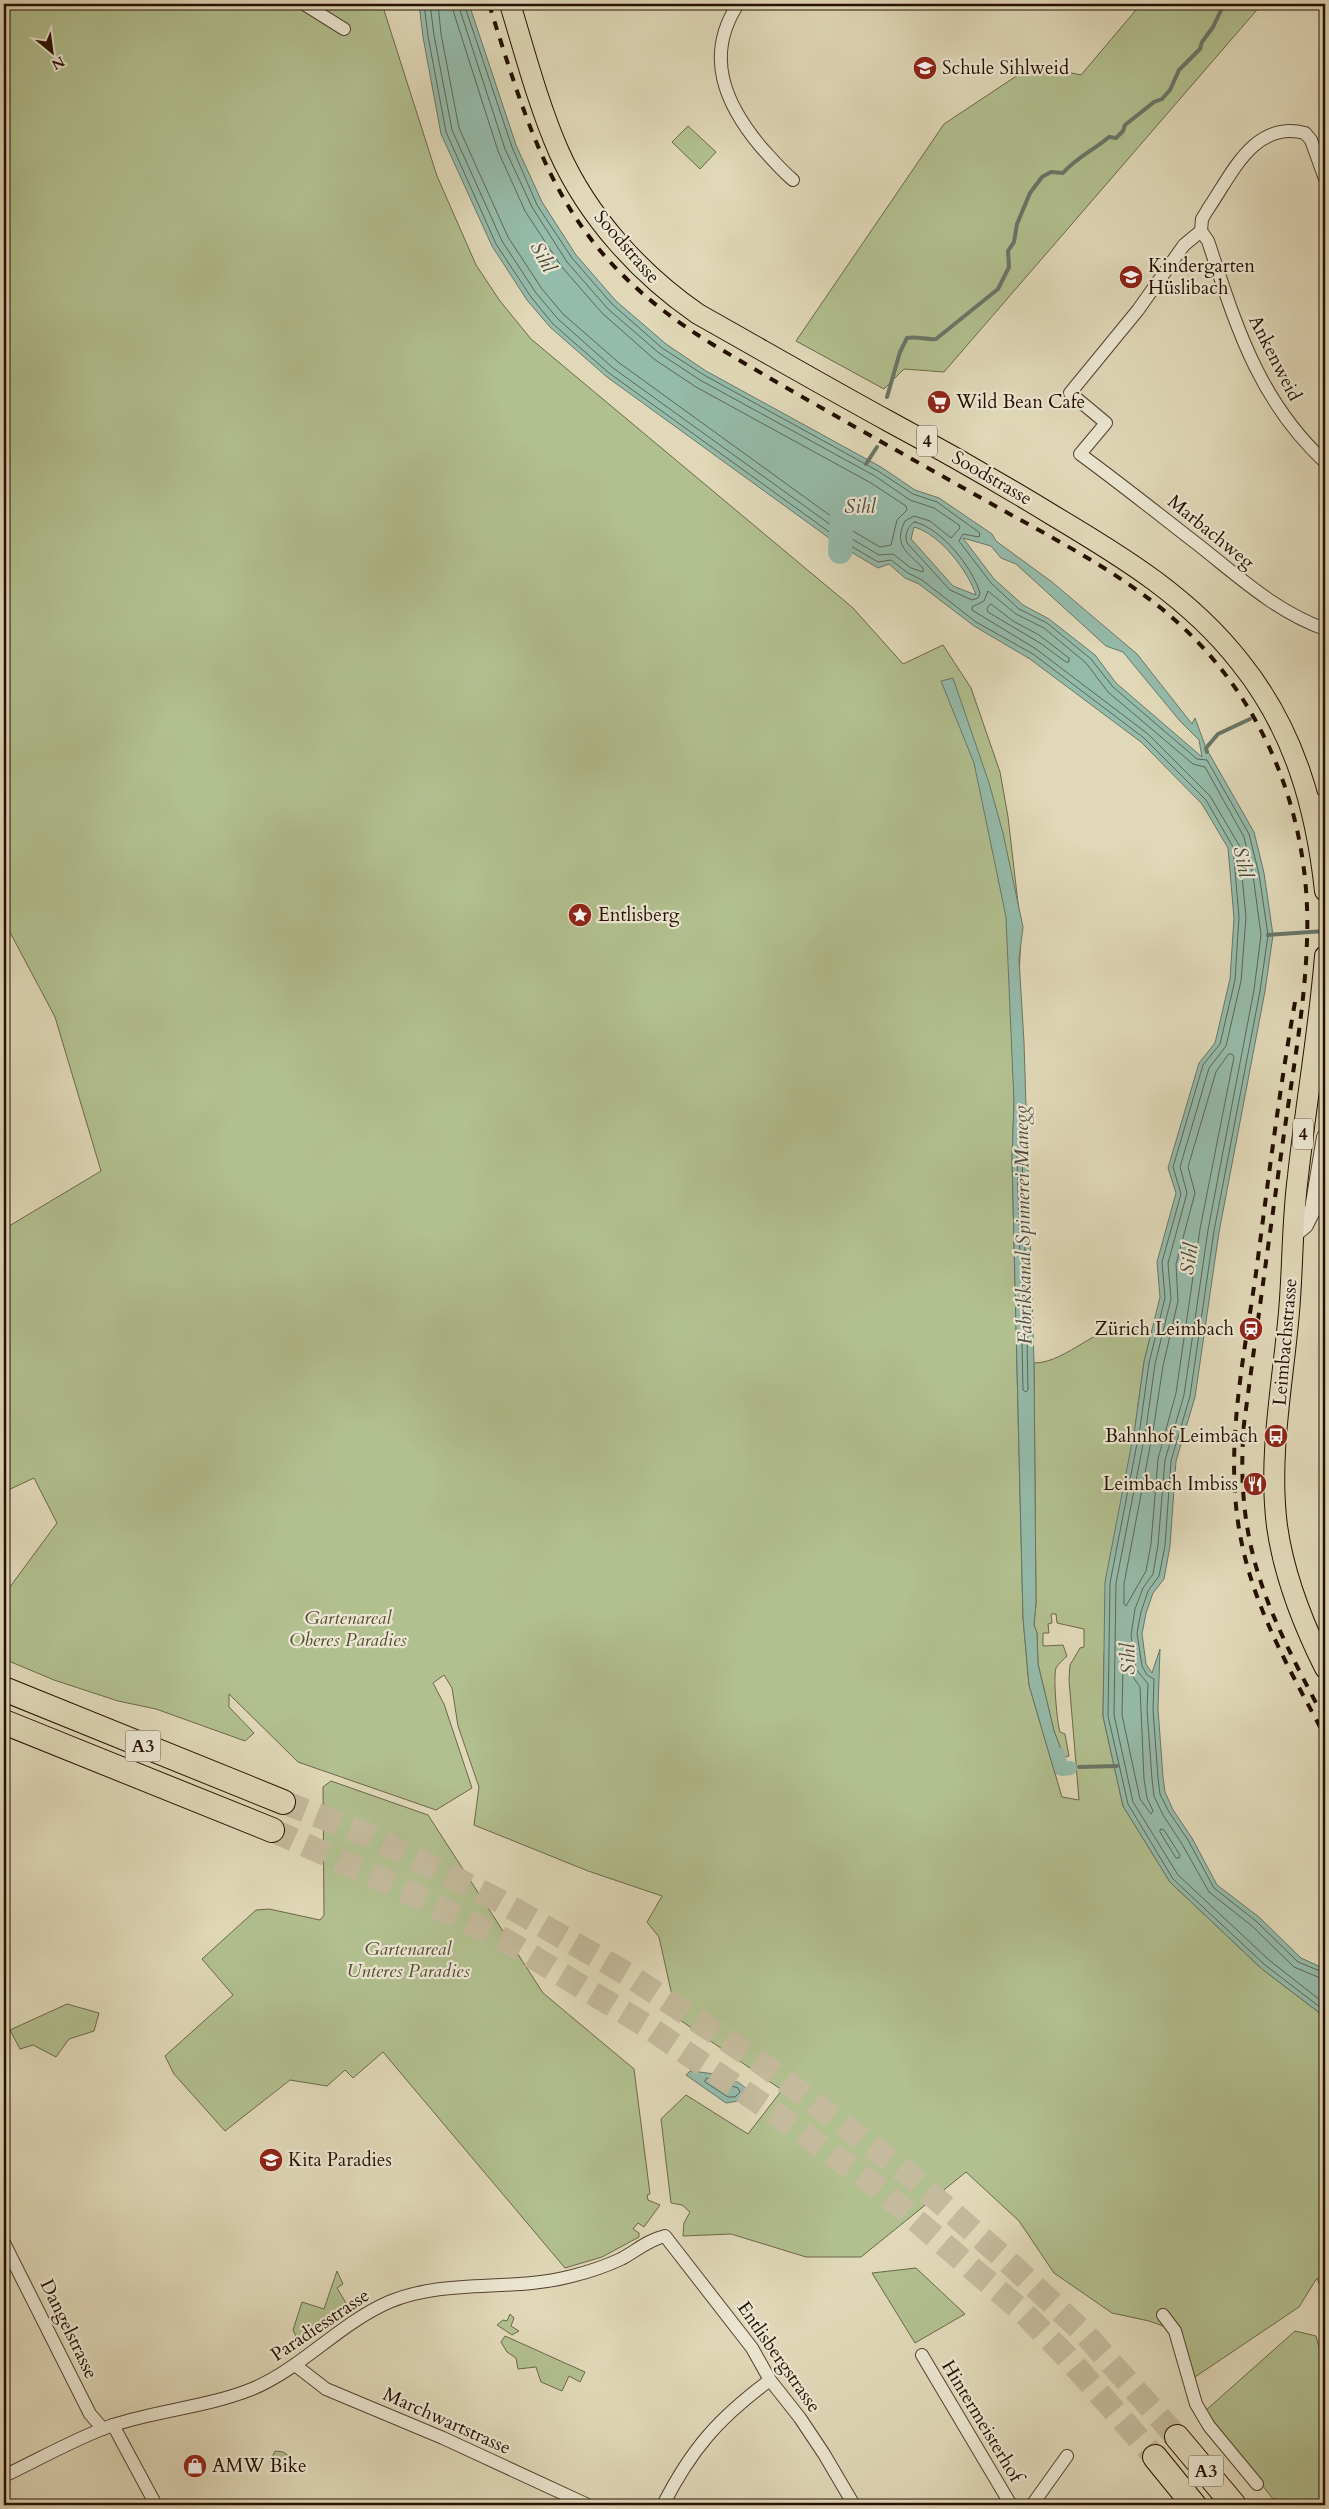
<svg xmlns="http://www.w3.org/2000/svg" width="1329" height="2509" font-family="Cardo,serif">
<rect width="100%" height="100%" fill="#e0d8b8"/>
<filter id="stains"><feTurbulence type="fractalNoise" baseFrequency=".004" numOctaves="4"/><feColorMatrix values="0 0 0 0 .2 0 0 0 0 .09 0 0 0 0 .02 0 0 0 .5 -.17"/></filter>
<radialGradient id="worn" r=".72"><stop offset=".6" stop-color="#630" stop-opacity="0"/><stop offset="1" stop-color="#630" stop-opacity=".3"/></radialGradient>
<g fill="#b2bf8f" stroke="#6c6748">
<path d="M4,4H382L437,176L476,265L500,301L531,339L853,608L903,664L943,645L971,688L1000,772L1008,817L1021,929L1012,1158L1023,1618L1029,1685L1062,1797L1079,1800L1069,1680L1070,1665L1080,1648L1084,1647V1629L1057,1623L1056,1614H1051L1052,1623L1048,1624L1049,1633H1043V1646L1063,1645L1067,1656C1064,1659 1058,1664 1056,1668C1053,1677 1057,1723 1060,1732L1065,1734L1069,1756L1064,1757L1054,1731L1038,1664L1037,1633L1034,1625L1036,1603L1034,1363C1067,1363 1099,1322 1131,1327C1140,1328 1143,1333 1151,1334L1144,1362L1104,1656L1103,1716L1123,1806L1170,1882L1262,1969L1325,2017V2300L1317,2278L1299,2307L1192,2379L1177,2331L1149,2321L1112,2313L1054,2273L1019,2221L966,2172L861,2257H806L731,2234L683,2236L684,2223L690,2212L682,2205L671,2203L661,2119L686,2095L748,2134L782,2090L677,2018L659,1937L647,1922L662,1896L588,1871L474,1825L479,1787L458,1726L452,1688L444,1675L433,1683L444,1704L472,1788L436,1810L298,1762L229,1694V1707L254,1733L245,1741L156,1709L118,1701L54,1680L4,1659V1595L57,1523L34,1478L4,1492V1229L101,1171L55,1017L4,921Z"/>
<polygon points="1141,4 1262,4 944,372 904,369 884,389 796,341 944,124 1033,65 1081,75"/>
<polygon points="688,126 716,152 700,169 672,142"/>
<polygon points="331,1781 428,1815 543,1993 634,2069 650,2194 647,2195 648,2200 660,2205 644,2227 638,2223 633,2229 639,2233 639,2237 602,2257 565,2268 383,2052 353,2078 345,2070 327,2086 290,2080 225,2131 174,2074 165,2056 233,1995 202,1959 256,1910 269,1909 320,1920 324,1915 323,1787"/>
<polygon points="67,2004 99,2013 94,2031 69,2039 56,2057 33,2045 20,2049 10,2030"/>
<polygon points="916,2268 965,2314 915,2343 872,2273"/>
<polygon points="337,2271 343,2284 337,2288 349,2308 299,2343 293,2330 302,2302 324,2309"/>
<polygon points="510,2314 514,2318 511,2326 519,2331 512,2335 497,2325 503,2320 507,2321"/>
<polygon points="1295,2331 1316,2336 1325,2370 1325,2505 1283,2505 1278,2499 1273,2499 1205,2411"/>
<polygon points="505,2336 585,2372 580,2382 569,2376 562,2391 541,2382 536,2367 518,2369 516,2358 507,2352 501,2342"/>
<polygon points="275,2451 283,2452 292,2458 281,2473 273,2467 270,2462"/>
</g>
<g fill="#95bbaa" stroke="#697667" fill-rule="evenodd">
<path d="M419,4H469L516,145L542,202L576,255L616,301L666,344L706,371L881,467L915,490L939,498L992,534L996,541L1052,582L1137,654L1192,724L1195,718L1206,748L1254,832L1264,873L1273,935L1265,991L1219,1232L1195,1397L1176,1461L1170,1546L1164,1579L1153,1593L1146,1613L1142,1634L1146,1664L1152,1673L1160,1649L1158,1709L1163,1777L1165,1792L1173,1810L1192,1838L1217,1885L1259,1917L1301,1958L1325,1969V2017L1262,1969L1170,1882L1123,1806L1103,1716L1105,1582L1135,1427L1144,1362L1160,1297L1157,1262L1176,1193L1168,1168L1199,1063L1215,1043L1230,979L1234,918L1228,848L1202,804L1141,742L1030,659L974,626L919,584L905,578L889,564L878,568L836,543L607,377L550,327L527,300L492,246L441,134L423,37ZM914,527C940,534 968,571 976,595L953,586L911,539ZM963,538L991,546L1001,558L1016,564L1106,646L1123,652L1180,721L1199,740L1202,757L1116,683L1095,655L1049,619L1023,605L994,579Z"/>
<polygon points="953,678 989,783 1003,833 1023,927 1019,959 1024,1042 1034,1363 1036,1603 1034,1625 1037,1633 1038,1664 1054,1731 1064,1757 1061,1759 1066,1771 1055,1774 1029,1685 1023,1618 1012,1158 1014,1102 1006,917 974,763 941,681"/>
<path d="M690,2071C708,2073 736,2075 748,2091L738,2101L726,2103L686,2075Z"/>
</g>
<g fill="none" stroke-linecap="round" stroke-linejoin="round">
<g stroke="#5e6556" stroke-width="1">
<polyline points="424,4 428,36 446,132 496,244 531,297 553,324 609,373 839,539 878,562 891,560 908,573 922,580 976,622 1033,654 1144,738 1206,800 1233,847 1239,917 1235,980 1220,1044 1203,1065 1173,1167 1181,1194 1162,1262 1165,1298 1149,1363 1140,1428 1110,1583 1108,1716 1128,1804 1173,1879 1265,1965 1325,2011"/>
<path d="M430,4L434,35L452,130L502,241L536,293L558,319L613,368L842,533L879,555L893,554L911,568L923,572V568C907,552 893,545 905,521L914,516L930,521L951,538L960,528L959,525L934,508L910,500L875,476L700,380L659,353L608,309L567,262L532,207L505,149L458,4"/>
<polyline points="438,4 441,34 459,128 508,237 542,289 563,314 618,362 846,527 880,547 891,545 897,520 907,510 906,506 871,483 696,387 654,359 602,313 561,266 525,211 498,151 451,4"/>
<polyline points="464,4 512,147 537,205 572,258 612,304 662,348 704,375 878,471 913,494 937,502 980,533 979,537 963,534 959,541 991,583 1019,609 1047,623 1091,659 1113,687 1197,759 1207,760 1249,834 1259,874 1268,935 1260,991 1214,1231 1190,1396 1171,1461 1165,1546 1159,1576 1148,1591 1141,1612 1137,1633 1142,1666 1147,1675 1154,1679 1153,1710 1158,1778 1160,1794 1169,1812 1188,1840 1214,1888 1256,1921 1298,1962 1325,1973"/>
<path d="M915,522C942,529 972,567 980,593L978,598L972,600L950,590L907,543C904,536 908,524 915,522Z"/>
<polygon points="991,604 1013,621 1039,635 1069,658 1069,662 1066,662 1040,643 988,612 987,609"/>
<polygon points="1229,1054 1232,1054 1234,1057 1200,1229 1176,1393 1158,1459 1151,1544 1146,1571 1126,1606 1124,1604 1124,1584 1153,1431 1163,1366 1178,1301 1176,1264 1195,1193 1188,1167 1216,1072"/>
<polygon points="1020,1150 1022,1152 1025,1255 1022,1258 1020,1255 1017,1158 1017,1151"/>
<polygon points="1023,1289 1026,1291 1028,1390 1026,1392 1023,1390 1021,1292"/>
<polygon points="1125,1665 1140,1687 1144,1779 1147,1798 1153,1811 1151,1814 1140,1799 1122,1715 1123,1667"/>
<polygon points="1161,1829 1164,1830 1180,1855 1179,1858 1176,1858 1160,1832"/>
<polyline points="1325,1980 1294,1967 1252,1926 1209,1892 1182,1844 1163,1815 1154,1796 1152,1779 1147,1710 1148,1684 1136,1669 1131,1635 1135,1609 1143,1588 1153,1574 1158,1545 1165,1460 1184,1395 1208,1230 1254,990 1261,935 1253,875 1244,837 1205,767 1193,764 1108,692 1086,663 1044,628 1016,614 988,591 984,601 972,607 972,610 1036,649 1148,734 1210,796 1239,845 1246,917 1241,981 1226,1046 1209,1068 1180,1167 1187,1193 1168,1263 1171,1299 1155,1364 1146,1429 1116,1583 1114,1715 1133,1802 1178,1875 1269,1960 1325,2004"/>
<polygon points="707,2078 738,2088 740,2092 735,2097 728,2097 705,2082"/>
</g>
<g stroke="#697667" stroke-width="4">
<path d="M887,397L900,352L907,338C918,336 926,340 936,339L998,289L1009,267L1008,251L1014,242L1017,224L1030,193L1042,177L1051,172L1063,173C1077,157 1094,150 1109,137L1116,138L1123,131L1125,125L1154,102L1162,99L1170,90L1179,70L1200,49L1202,42L1213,27L1224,4"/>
<polyline points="866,464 877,447"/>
<polyline points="1207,752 1206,748 1218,734 1250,719"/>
<polyline points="1268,935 1325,931"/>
<polyline points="1079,1767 1117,1766"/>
</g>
<polyline stroke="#95bbaa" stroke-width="14" points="1058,1754 1062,1769 1070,1768"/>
<polyline stroke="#95bbaa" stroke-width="24" points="840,552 842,513"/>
<g stroke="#c4ba9d" stroke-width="24" stroke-dasharray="24 12" stroke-linecap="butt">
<polyline points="283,1802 368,1835 498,1900 627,1974 764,2065 909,2175 1004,2258 1084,2333 1177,2437"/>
<polyline points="272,1830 390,1883 503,1939 645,2025 775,2113 877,2187 1023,2312 1067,2357 1155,2457"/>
</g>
<g stroke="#544130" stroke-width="14">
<g id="minor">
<polyline points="304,4 344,29"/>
<path d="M738,4C704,56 725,104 761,147C772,159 781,170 793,180"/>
<path d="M1325,179L1311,140L1305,133C1254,120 1232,174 1208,209L1202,219L1201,231L1184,245L1138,310L1070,393L1106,423L1080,454C1121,484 1161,516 1201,547C1240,578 1277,612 1325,629"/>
<path d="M1201,231L1208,241C1236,325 1258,400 1325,462"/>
<polyline points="1309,795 1325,809"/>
<polyline points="4,2243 90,2414 103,2429"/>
<polyline points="1163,2315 1175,2331 1196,2404 1209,2426 1257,2484"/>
<polyline points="922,2355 1011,2505"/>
<polyline points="295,2365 326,2389 443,2438 588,2505"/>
<polyline points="113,2425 156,2505"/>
<path d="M4,2476C40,2459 76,2438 113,2425C159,2410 207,2407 252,2389C302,2368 339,2324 389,2302C446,2278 513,2292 572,2276C588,2272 606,2266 621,2259C636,2251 648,2240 665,2236L752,2348L770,2380L800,2418L824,2454L854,2505"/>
<path d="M663,2505C692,2448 719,2418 770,2380"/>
<polyline points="1032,2505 1067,2456"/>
</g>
</g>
<g stroke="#544130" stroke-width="18">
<polyline id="tertiary" points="1294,1234 1305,1225 1313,1209 1325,1137"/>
</g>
<g stroke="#260f02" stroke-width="22">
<g id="primary">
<path d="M510,4C525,53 538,104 559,152C588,217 640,274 698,314C762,350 826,387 890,422C946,452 1000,483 1054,516C1123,557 1190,598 1240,662C1294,729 1316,807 1325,891"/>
<path d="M1325,956C1319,1030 1306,1103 1298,1176C1292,1221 1293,1267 1289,1312C1283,1383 1268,1455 1277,1526C1284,1576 1303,1624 1325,1668"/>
</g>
</g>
<g stroke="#260f02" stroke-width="26">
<g id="motorway">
<polyline points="4,1689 283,1802"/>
<polyline points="4,1722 272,1830"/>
<polyline points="1177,2437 1234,2505"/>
<polyline points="1155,2457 1194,2505"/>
</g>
</g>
<use href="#minor" stroke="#ebe6d1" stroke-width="12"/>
<use href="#tertiary" stroke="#ebe6d1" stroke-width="16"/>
<use href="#primary" stroke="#e0d8b8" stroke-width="20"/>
<use href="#motorway" stroke="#e0d8b8" stroke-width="24"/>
<g stroke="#260f02" stroke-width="4" stroke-dasharray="9 9" stroke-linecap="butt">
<path d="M489,4C538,160 565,253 712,344C804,399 898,451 990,503C1047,535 1106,565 1157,605C1260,686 1312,811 1307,941C1305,1005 1293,1070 1284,1134C1270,1231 1257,1327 1244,1424C1234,1548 1269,1614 1325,1720"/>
<path d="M1295,1002C1279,1092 1268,1182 1256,1273C1243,1364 1222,1458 1243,1549C1258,1616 1293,1676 1325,1736"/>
</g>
</g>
<defs>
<g id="school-disc" transform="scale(1.25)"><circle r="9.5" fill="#8f2418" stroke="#ebe6d1"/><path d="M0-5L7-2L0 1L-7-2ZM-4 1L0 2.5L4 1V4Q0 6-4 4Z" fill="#fff"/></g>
<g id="supermarket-disc" transform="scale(1.25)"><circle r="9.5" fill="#8f2418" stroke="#ebe6d1"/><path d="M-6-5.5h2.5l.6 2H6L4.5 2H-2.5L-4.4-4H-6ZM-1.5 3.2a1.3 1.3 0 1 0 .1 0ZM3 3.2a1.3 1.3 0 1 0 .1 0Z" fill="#fff"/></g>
<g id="sight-disc" transform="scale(1.25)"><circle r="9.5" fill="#8f2418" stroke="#ebe6d1"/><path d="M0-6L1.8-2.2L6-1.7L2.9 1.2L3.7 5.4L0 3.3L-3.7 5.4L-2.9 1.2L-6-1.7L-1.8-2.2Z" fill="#fff"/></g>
<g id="station-disc" transform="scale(1.25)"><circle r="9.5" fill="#8f2418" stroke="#ebe6d1"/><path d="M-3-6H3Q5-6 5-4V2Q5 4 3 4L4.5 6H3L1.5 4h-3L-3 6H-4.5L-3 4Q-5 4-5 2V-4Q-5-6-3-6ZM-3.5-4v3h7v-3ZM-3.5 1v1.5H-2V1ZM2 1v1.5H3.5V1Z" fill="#fff"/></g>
<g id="bus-disc" transform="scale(1.25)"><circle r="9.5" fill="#8f2418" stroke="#ebe6d1"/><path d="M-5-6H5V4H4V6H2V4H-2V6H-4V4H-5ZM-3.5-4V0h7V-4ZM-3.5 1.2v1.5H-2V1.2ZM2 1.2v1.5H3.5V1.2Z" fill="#fff"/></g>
<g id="restaurant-disc" transform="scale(1.25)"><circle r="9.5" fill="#8f2418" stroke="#ebe6d1"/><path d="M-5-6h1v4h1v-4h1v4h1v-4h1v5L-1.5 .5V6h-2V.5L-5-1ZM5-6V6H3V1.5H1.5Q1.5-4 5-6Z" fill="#fff"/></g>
<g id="shop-disc" transform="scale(1.25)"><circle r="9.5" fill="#8f2418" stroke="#ebe6d1"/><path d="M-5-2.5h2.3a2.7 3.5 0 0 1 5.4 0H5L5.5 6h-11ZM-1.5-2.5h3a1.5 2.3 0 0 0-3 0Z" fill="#fff"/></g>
</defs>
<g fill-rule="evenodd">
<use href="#school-disc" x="925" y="68"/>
<use href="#school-disc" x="1131" y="277"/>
<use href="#supermarket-disc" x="939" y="402"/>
<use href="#sight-disc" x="580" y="915"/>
<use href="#station-disc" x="1251" y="1329"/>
<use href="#bus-disc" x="1276" y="1436"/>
<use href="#restaurant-disc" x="1255" y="1484"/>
<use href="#school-disc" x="271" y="2160"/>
<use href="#shop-disc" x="195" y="2466"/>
</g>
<g text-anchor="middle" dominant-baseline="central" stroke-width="4.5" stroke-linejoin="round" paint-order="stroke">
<g fill="#ebe6d1" stroke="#615040" stroke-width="1">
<rect x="917" y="425.5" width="20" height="31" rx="4"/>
<rect x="1293" y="1118.5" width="20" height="31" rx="4"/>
<rect x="125.5" y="1730.5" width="35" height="31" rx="4"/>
<rect x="1188.5" y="2455.5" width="35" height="31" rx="4"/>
</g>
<g font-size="18" font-weight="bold" fill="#260f02">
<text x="927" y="441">4</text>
<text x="1303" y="1134">4</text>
<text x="143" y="1746">A3</text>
<text x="1206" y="2471">A3</text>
</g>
<g font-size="19" fill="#260f02" stroke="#ebe6d1" text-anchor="start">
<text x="942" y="68">Schule Sihlweid</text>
<text x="1148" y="266">Kindergarten<tspan x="1148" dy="22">Hüslibach</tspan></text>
<text x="956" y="402">Wild Bean Cafe</text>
<text x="598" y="915">Entlisberg</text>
<text x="1234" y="1329" text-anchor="end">Zürich Leimbach</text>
<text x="1258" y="1436" text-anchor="end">Bahnhof Leimbach</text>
<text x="1238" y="1484" text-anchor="end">Leimbach Imbiss</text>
<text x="288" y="2160">Kita Paradies</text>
<text x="212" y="2466">AMW Bike</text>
</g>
<g font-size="19" fill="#260f02" stroke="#ebe6d1">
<text transform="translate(627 247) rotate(49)">Soodstrasse</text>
<text transform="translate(1275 358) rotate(63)">Ankenweid</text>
<text transform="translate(992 478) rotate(30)">Soodstrasse</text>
<text transform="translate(1211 532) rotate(39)">Marbachweg</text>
<text transform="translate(1285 1342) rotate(-85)">Leimbachstrasse</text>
<text transform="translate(320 2325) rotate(-34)">Paradiesstrasse</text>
<text transform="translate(69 2329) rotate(64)">Dangelstrasse</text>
<text transform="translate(779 2357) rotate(55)">Entlisbergstrasse</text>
<text transform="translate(447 2421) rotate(24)">Marchwartstrasse</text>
<text transform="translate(982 2421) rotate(59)">Hintermeisterhof</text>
</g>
<g font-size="19" font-style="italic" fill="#574d33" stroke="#ebe6d1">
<text x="348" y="1618">Gartenareal<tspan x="348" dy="22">Oberes Paradies</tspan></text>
<text x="408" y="1949">Gartenareal<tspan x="408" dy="22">Unteres Paradies</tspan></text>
</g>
<g font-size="20" font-style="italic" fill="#4d4b3d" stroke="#ebe6d1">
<text transform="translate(543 257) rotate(61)">Sihl</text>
<text x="860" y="506">Sihl</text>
<text transform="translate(1243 862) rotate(78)">Sihl</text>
<text transform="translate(1023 1225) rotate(-91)">Fabrikkanal Spinnerei Manegg</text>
<text transform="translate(1189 1259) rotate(-81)">Sihl</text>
<text transform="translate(1128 1659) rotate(-91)">Sihl</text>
</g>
</g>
<rect width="1329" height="2509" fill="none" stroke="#e0d8b8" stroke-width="20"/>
<rect x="5" y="5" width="1319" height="2499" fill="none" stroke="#260f02" stroke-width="2.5"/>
<rect x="10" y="10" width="1309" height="2489" fill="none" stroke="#260f02"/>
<g transform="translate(52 52) rotate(151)" stroke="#ebe6d1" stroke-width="4" paint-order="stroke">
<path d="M0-4L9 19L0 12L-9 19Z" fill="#260f02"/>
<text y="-8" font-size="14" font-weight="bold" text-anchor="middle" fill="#260f02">N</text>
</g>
<rect width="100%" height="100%" filter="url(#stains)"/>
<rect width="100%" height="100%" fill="url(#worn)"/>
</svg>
